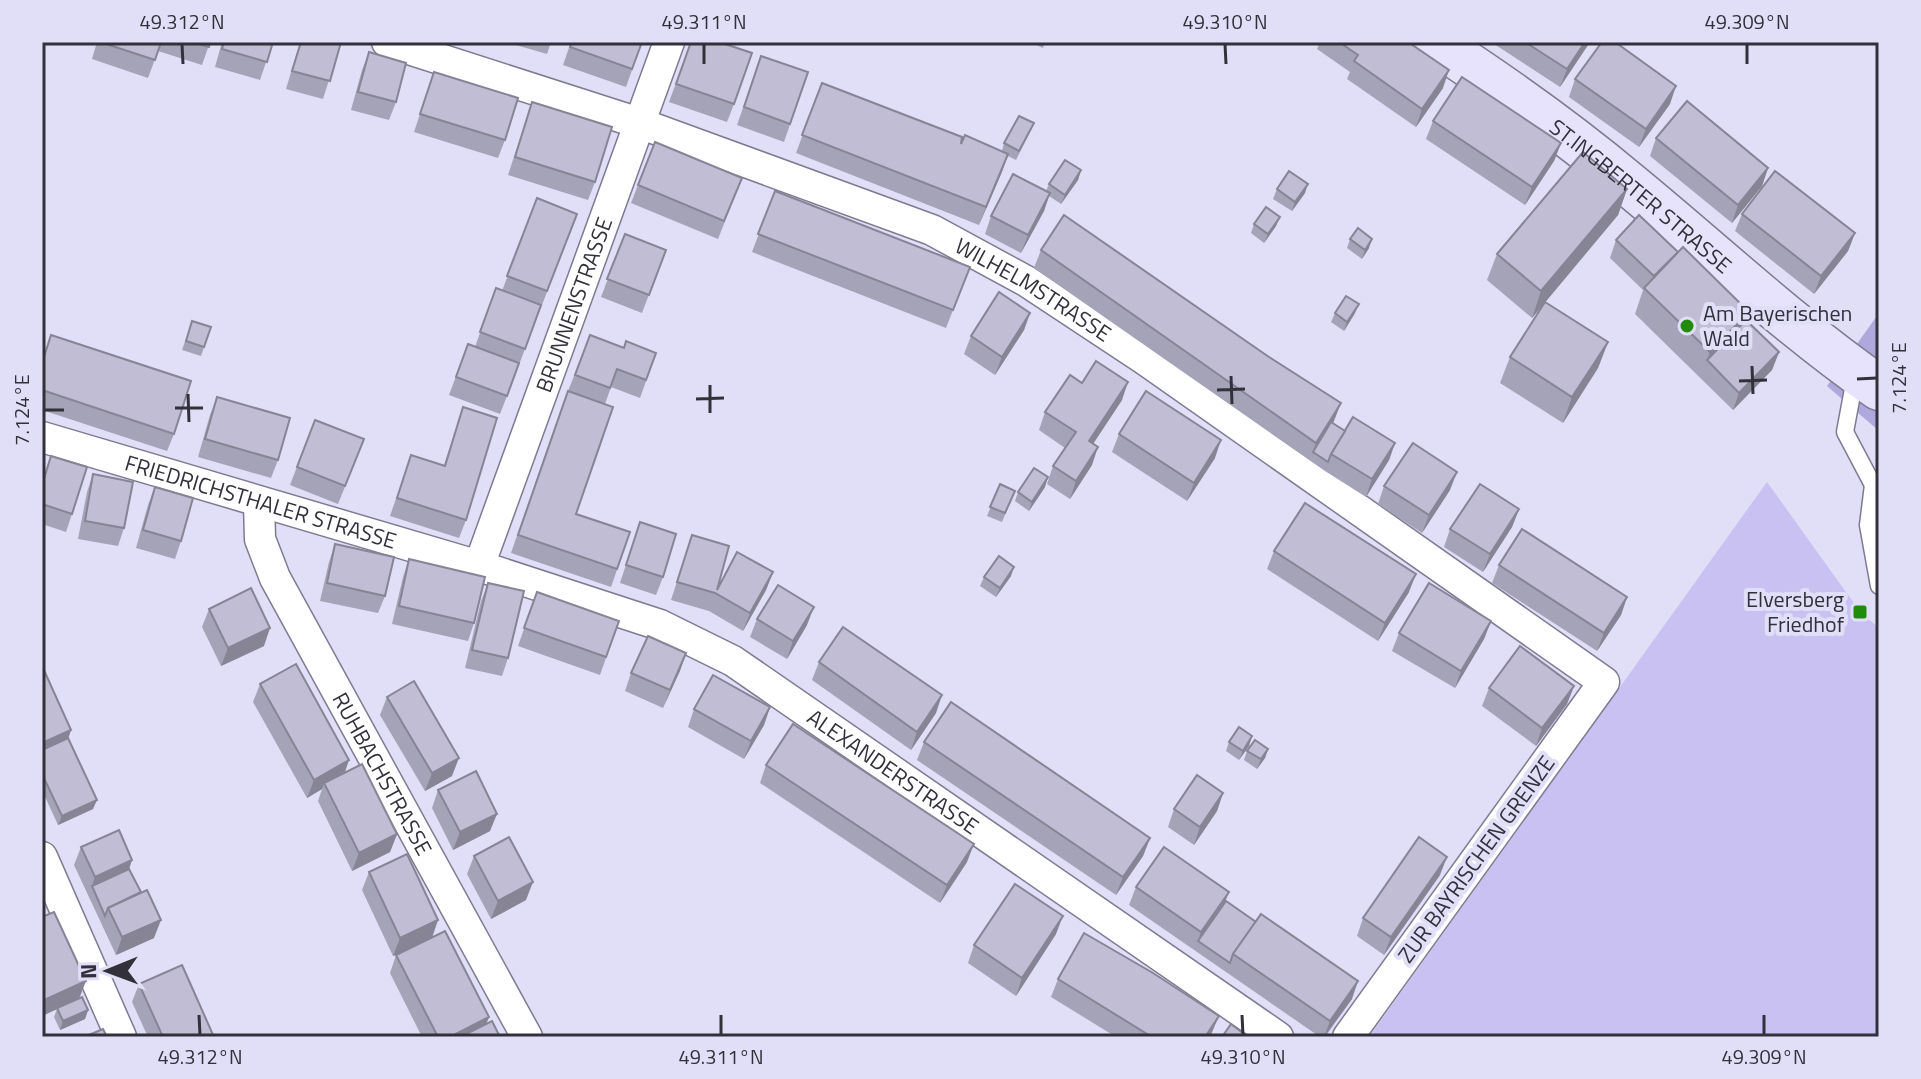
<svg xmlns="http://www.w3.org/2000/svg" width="1921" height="1079" font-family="'Titillium Web',sans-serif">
<rect width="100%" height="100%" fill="#e1def7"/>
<polygon fill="#c8c1f2" points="1767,482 1861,613 1879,628 1879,1037 1369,1037"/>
<polygon fill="#afa8dd" points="1879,313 1879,431 1827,386"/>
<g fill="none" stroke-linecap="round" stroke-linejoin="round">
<g stroke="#7e7b91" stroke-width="19">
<g id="service">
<polyline points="1861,378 1853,389 1845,432 1873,485 1879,490"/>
<polyline points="1873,485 1868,525 1879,586"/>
</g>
</g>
<g stroke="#7e7b91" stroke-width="33">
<g id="minor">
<path id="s1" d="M387,42L639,123L932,230L1026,281L1144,359L1604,682L1348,1037"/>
<path id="s2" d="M42,437L479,566L660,625L733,661L1278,1037"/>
<path id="s3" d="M259,502L260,539L275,578L527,1037"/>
<path id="s4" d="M479,566L669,42"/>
<polyline points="42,857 121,1037"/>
</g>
</g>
<g stroke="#7e7b91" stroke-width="47">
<g id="secondary">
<path id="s5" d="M1434,42C1502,86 1568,133 1630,185C1713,253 1791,327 1879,388"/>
</g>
</g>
<use href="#service" stroke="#fff" stroke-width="16"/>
<use href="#minor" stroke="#fff" stroke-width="30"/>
<use href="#secondary" stroke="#e7e3fc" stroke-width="44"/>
</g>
<g fill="#a5a3b7">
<polygon points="97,42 210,42 202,65 158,51 148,78 92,59"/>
<polygon points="222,42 273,42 260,80 215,67"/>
<polygon points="300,42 341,42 323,99 286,89"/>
<polygon points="505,42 551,42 547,54"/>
<polygon points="571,42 642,42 626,87 563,65"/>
<polygon points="691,42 734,104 727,122 669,102"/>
<polygon points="1030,42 1045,42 1043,48"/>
<polygon points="1320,42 1408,42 1443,88 1416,127 1347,79 1350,72 1317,49"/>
<polygon points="1491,42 1590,42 1560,87"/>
<polygon points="369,52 396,102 389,120 351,110 362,70"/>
<polygon points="761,56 808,72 784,142 737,125"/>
<polygon points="434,72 505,140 498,158 414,132"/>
<polygon points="1575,79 1670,104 1639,147 1569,97"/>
<polygon points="822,83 961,144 1002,151 1004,143 1030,132 1016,160 1008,156 979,225 796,153"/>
<polygon points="532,102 595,182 588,200 508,175"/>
<polygon points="1433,121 1561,143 1554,161 1525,205 1426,139"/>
<polygon points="1656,138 1768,168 1762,186 1732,223 1650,156"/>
<polygon points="1081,170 1078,180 1061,204 1049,196 1044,211 1021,253 985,234 991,216 1046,191 1049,184"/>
<polygon points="742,178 718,239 631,203 638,185"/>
<polygon points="1277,189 1305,193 1292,211 1273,199"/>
<polygon points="1627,189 1618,215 1532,318 1487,280 1497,254"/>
<polygon points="775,191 970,267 946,328 752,252"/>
<polygon points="537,198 577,214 500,414 449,395 468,344 475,347 496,288 502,291"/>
<polygon points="1742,214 1855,233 1848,251 1814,294 1735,231"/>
<polygon points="1280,217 1276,226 1264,243 1251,233 1254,224"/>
<polygon points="625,234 666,250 642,313 601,297"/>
<polygon points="1350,239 1369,248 1362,259 1347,248"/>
<polygon points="1616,240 1746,320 1779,352 1772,370 1733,410 1635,314 1643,290 1610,258"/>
<polygon points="1041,250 1269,357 1334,421 1333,423 1345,431 1395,443 1389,460 1366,497 1325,471 1034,268"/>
<polygon points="1030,313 1024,330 995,375 964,354 971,336"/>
<polygon points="1335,313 1355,313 1344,331 1331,322"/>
<polygon points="192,321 211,327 201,356 182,350"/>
<polygon points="51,335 174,434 167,451 42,410 42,361"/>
<polygon points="590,335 623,347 656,353 640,398 611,387 605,404 576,514 630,532 611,587 511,553 561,409"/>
<polygon points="1608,342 1598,368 1563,423 1500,383 1510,357"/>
<polygon points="1082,383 1122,400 1093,444 1092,465 1070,499 1047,484 1053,466 1065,448 1039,430 1045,412"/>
<polygon points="217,397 278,460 271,478 198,457 210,415"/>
<polygon points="463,407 466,520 459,538 390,516 411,455 444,465"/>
<polygon points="315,420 357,457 338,504 290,485"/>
<polygon points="1119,434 1215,458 1187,501 1112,452"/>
<polygon points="51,456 72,514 66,532 42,524 42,483"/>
<polygon points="93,474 124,528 118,546 78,539 87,492"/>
<polygon points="1000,484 1015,491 1002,522 987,516"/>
<polygon points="1384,486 1450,490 1422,533 1378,504"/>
<polygon points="155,487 181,541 175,559 136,548 148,505"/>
<polygon points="1045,487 1029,511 1015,501 1018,492"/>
<polygon points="1519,509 1512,527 1483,572 1444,547 1450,529"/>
<polygon points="640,522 663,577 656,595 620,583"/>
<polygon points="692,535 717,590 773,572 766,590 743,631 709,611 671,600"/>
<polygon points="335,544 385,596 378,613 320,601 329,562"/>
<polygon points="1274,551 1409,592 1378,641 1267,569"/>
<polygon points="409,559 474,623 468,641 392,624 403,577"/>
<polygon points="1499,565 1627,597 1621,615 1597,651 1492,583"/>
<polygon points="1011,576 996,597 980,586 984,577"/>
<polygon points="488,583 508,658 502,676 465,668 481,601"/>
<polygon points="537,592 619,621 600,675 518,646"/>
<polygon points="209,609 264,646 221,666 202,627"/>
<polygon points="757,619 807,625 787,659 750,637"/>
<polygon points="1491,621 1484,639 1455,688 1392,651 1399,633"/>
<polygon points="686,653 663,708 625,691 631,673"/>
<polygon points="819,662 936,713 911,750 812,680"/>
<polygon points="42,669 71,730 68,738 93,809 58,825 42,790"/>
<polygon points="260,684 344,773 397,834 390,852 352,871 318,801 322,789 307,798 253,702"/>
<polygon points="1574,686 1567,704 1536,746 1482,706 1489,688"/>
<polygon points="387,697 452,776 425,791 380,715"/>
<polygon points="770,707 764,725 744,759 688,727 694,709"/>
<polygon points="924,742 1150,838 1143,856 1116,895 917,760"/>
<polygon points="1229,742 1249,746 1239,760 1226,751"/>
<polygon points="1268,749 1265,758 1257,769 1244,760 1247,751"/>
<polygon points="766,765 967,862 940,903 760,783"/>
<polygon points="438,790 490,831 453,850 432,808"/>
<polygon points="1223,793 1217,811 1194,845 1168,827 1174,809"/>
<polygon points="81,847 132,860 129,869 154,938 116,955 74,865"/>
<polygon points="474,856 526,900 491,919 467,874"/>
<polygon points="369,872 432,937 486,1024 500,1037 422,1037 390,973 396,955 406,950 393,956 362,890"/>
<polygon points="1440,875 1384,955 1357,936 1363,918"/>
<polygon points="1136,887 1226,901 1352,999 1325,1037 1320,1037 1129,905"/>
<polygon points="42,917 79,998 88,1010 85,1019 60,1030 54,1017 57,1009 42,1016"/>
<polygon points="1056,934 1016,996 968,963 974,945"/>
<polygon points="1058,979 1212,1034 1210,1037 1116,1037 1051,997"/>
<polygon points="139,984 214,1037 148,1037 132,1002"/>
</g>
<g fill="#868495">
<polygon points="1585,42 1590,42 1560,87 1567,69"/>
<polygon points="1449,70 1443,88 1416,127 1422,109"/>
<polygon points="1676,86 1670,104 1639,147 1646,129"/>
<polygon points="1561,143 1554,161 1525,205 1532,187"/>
<polygon points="1008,154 1002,172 979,225 986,207"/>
<polygon points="1768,168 1762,186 1732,223 1738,205"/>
<polygon points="1081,170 1078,180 1061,204 1065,195"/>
<polygon points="1308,184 1305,193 1292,211 1295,202"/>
<polygon points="1627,189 1618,215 1532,318 1541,291"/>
<polygon points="1050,193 1044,211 1021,253 1028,235"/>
<polygon points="1280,217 1276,226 1264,243 1268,234"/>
<polygon points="1855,233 1848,251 1814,294 1821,276"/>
<polygon points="1372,239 1369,248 1362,259 1365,250"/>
<polygon points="1359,304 1355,313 1344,331 1347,322"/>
<polygon points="1749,312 1739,338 1707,360 1710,352"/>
<polygon points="1030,313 1024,330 995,375 1002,357"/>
<polygon points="1608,342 1598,368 1563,423 1572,397"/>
<polygon points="1779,352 1772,370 1733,410 1739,393"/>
<polygon points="1128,382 1122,400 1083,459 1089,441"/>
<polygon points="1341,403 1334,421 1315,453 1313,452 1316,443"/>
<polygon points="1221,440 1215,458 1187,501 1194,483"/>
<polygon points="1395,443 1389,460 1366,497 1372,479"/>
<polygon points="1098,447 1092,465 1070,499 1076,481"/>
<polygon points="1457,472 1450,490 1422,533 1429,515"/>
<polygon points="1048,477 1045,487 1029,511 1032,502"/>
<polygon points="1519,509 1512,527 1483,572 1490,554"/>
<polygon points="1014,567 1011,576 996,597 1000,588"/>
<polygon points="773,572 766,590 743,631 750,613"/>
<polygon points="1416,574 1409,592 1378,641 1385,623"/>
<polygon points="1627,597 1621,615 1597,651 1604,633"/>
<polygon points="814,607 807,625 787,659 793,641"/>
<polygon points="1491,621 1484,639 1455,688 1461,671"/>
<polygon points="270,628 264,646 221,666 228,648"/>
<polygon points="686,653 680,671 663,708 670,690"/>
<polygon points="1574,686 1567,704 1536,746 1542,728"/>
<polygon points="942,695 936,713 911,750 917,732"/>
<polygon points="770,707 764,725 744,759 751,741"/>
<polygon points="71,730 65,748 42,758 42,743"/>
<polygon points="1252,736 1249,746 1239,760 1243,751"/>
<polygon points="1268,749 1265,758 1257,769 1261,759"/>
<polygon points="459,758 452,776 425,791 432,773"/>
<polygon points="349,760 343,778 324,783 322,789 307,798 314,780"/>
<polygon points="1223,793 1217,811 1194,845 1200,827"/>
<polygon points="97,800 93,809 58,825 62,816"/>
<polygon points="497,814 490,831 453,850 460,832"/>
<polygon points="397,834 390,852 352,871 359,853"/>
<polygon points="1150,838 1143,856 1116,895 1123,877"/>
<polygon points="974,844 967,862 940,903 947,885"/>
<polygon points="1447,857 1440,875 1384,955 1391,937"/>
<polygon points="132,860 126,878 92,886 95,877"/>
<polygon points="533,882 526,900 491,919 498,901"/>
<polygon points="1229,892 1222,910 1198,941 1201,932"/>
<polygon points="1063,916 1056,934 1016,996 1022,978"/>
<polygon points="161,920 154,938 116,955 122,937"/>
<polygon points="438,920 432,938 393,956 400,938"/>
<polygon points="86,981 79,999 42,1016 42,1001"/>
<polygon points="1358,981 1352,999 1324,1037 1330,1021"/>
<polygon points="88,1010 85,1019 60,1030 63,1021"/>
<polygon points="1219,1016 1210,1037 1205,1037"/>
<polygon points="489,1017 482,1035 479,1037 450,1037"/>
</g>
<g fill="#c0bdd5" stroke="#868495" stroke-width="2">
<polygon points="100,42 161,42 155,60"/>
<polygon points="192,42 210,42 209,47"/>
<polygon points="224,42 273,42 267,62 222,49"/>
<polygon points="301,42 341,42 330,81 292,71"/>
<polygon points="572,42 642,42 632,69 570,47"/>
<polygon points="691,42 719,42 752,53 734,104 676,84"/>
<polygon points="1339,42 1408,42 1449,70 1422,109 1354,61 1358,55"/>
<polygon points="1525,42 1585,42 1567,69"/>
<polygon points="1602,42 1615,42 1676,86 1646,129 1575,79"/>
<polygon points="369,52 406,63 396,102 358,92"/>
<polygon points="761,56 808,72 790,124 744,107"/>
<polygon points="434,72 518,98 505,140 420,114"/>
<polygon points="1462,77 1561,143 1532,187 1433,121"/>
<polygon points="822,83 962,137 961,144 965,135 1008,154 986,207 802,135"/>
<polygon points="1687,101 1768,168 1738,205 1656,138"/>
<polygon points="532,102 612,127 595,182 515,157"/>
<polygon points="1019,116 1034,123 1019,151 1004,143"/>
<polygon points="655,142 742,178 724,221 638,185"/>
<polygon points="1583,152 1627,189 1541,291 1497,254"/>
<polygon points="1065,160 1081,170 1065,195 1049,184"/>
<polygon points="1289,171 1308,184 1295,202 1277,189"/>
<polygon points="1775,171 1855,233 1821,276 1742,214"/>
<polygon points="1013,174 1050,193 1028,235 991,216"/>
<polygon points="775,191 970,267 953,310 758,234"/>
<polygon points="537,198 577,214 547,291 507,276"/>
<polygon points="1266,207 1280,217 1268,234 1254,224"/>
<polygon points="1064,215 1269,357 1341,403 1316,443 1041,250"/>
<polygon points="1639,215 1678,252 1654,276 1616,240"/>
<polygon points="1358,228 1372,239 1365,250 1350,239"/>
<polygon points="625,234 666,250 649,295 607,279"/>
<polygon points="1683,247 1749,312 1710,352 1644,288"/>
<polygon points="496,288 541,305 525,349 480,332"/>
<polygon points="999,292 1030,313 1002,357 971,336"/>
<polygon points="1346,296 1359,304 1347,322 1335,313"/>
<polygon points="1545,302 1608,342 1572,397 1510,357"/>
<polygon points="1746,320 1779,352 1739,393 1707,360"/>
<polygon points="192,321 211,327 204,347 186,341"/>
<polygon points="51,335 191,381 174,434 42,390 42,363"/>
<polygon points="590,335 624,348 626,341 656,353 646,380 617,369 610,388 575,375"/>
<polygon points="468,344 519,363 507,396 456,377"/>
<polygon points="1096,361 1128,382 1089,441 1098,447 1076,481 1053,466 1076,432 1045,412 1070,375 1082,383"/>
<polygon points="568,391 613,407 576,514 630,532 617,569 518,535"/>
<polygon points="1146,391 1221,440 1194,483 1119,434"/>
<polygon points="217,397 290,418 278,460 205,439"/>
<polygon points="463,407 497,418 466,520 397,498 411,455 445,466"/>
<polygon points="1353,417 1395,443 1372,479 1331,454"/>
<polygon points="315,420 364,439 345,486 297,467"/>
<polygon points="1331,422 1345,431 1331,454 1328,462 1313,452"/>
<polygon points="1413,443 1457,472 1429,515 1384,486"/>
<polygon points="51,456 87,467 72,514 42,504 42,485"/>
<polygon points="1034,468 1048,477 1032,502 1018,492"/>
<polygon points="93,474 133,482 124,528 85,521"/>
<polygon points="1000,484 1015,491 1005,513 990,507"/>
<polygon points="1480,484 1519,509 1490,554 1450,529"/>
<polygon points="155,487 193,498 181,541 143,530"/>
<polygon points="1305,503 1416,574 1385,623 1274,551"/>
<polygon points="640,522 676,534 663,577 626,565"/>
<polygon points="1522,529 1627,597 1604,633 1499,565"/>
<polygon points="692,535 729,546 717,590 737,552 773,572 750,613 715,593 677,582"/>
<polygon points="335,544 394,557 385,596 327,583"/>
<polygon points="999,556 1014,567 1000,588 984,577"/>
<polygon points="409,559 485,577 474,623 399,606"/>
<polygon points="488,583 524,591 508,658 472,650"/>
<polygon points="1429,583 1491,621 1461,671 1399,633"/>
<polygon points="778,585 814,607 793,641 757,619"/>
<polygon points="251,588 270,628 228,648 209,609"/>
<polygon points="537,592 619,621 606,657 524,628"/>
<polygon points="843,627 942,695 917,732 819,662"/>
<polygon points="648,636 686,653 670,690 631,673"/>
<polygon points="1520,646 1574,686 1542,728 1489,688"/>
<polygon points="296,664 349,760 314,780 260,684"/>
<polygon points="43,668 71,730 42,743 42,669"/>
<polygon points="713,675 770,707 751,741 694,709"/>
<polygon points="414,681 459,758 432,773 387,697"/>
<polygon points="951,702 1150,838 1123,877 924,742"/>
<polygon points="793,724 974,844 947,885 766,765"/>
<polygon points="1239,727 1252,736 1243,751 1229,742"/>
<polygon points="68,738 97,800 62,816 42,774 42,750"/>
<polygon points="1255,740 1268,749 1261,759 1247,751"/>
<polygon points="362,764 397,834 359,853 324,783"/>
<polygon points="476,771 497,814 460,832 438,790"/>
<polygon points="1197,775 1223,793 1200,827 1174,809"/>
<polygon points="119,830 132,860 95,877 81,847"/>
<polygon points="509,837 533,882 498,901 474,856"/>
<polygon points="1419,837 1447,857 1391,937 1363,918"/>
<polygon points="1164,847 1229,892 1201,932 1136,887"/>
<polygon points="407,854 438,920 400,938 369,872"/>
<polygon points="129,869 141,892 108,908 105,916 92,886"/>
<polygon points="1015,884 1063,916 1022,978 974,945"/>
<polygon points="147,890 161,920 122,937 108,908"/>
<polygon points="1226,901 1256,922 1233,954 1230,963 1198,941"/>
<polygon points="54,912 86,981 42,1001 42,917"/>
<polygon points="1261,914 1358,981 1330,1021 1233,954"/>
<polygon points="445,931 489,1017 450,1037 438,1037 396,955"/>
<polygon points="1084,933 1153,973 1219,1016 1205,1037 1152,1037 1058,979"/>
<polygon points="182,965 214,1037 163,1037 139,984"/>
<polygon points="82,997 88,1010 63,1021 57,1008"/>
<polygon points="492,1021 500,1037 460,1037"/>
<polygon points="1231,1024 1248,1037 1222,1037"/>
<polygon points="103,1029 107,1037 84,1037"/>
</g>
<path fill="none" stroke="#32313b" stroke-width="3" d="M182,44L183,64M704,44V64M1225,44L1226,64M1747,44V64M1752,366L1753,394M1231,376L1232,404M1857,379L1877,378M1739,381L1767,380M710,385V413M1217,390L1245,389M188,394L189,422M696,399L724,398M175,408H203M44,410H64M199,1015L200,1035M721,1015V1035M1242,1015L1243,1035M1764,1015V1035"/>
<g fill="#218c0b" stroke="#e1def7" stroke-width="3">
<circle cx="1687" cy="326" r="8"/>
<rect x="1852" y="604" width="16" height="16" rx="4"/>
</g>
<g text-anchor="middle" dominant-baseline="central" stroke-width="8" stroke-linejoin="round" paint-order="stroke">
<g font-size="22" fill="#32313b" stroke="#e1def7">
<text stroke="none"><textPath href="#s5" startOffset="258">ST.INGBERTER STRASSE</textPath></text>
<text stroke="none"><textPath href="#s1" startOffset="694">WILHELMSTRASSE</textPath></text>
<text stroke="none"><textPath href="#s4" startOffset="278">BRUNNENSTRASSE</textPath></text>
<text stroke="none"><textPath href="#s2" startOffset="228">FRIEDRICHSTHALER STRASSE</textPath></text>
<text stroke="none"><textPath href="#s2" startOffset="922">ALEXANDERSTRASSE</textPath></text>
<text stroke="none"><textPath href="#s3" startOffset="302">RUHBACHSTRASSE</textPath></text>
<text transform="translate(1476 859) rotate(-54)">ZUR BAYRISCHEN GRENZE</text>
</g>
<g font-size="22" fill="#32313b" stroke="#e1def7" text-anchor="start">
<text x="1703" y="313">Am Bayerischen<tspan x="1703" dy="25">Wald</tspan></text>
<text x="1844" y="599" text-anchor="end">Elversberg<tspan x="1844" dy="25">Friedhof</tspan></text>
</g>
</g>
<rect width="1921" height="1079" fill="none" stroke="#e1def7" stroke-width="88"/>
<g transform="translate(108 971) rotate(269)" stroke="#e1def7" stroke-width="6" paint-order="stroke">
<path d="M0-6L14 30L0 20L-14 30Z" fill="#32313b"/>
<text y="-12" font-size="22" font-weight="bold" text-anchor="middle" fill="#32313b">N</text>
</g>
<rect x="44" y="44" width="1833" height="991" fill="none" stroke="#32313b" stroke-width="3"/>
<g font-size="20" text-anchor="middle" fill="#32313b">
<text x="182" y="29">49.312°N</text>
<text x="704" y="29">49.311°N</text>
<text x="1225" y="29">49.310°N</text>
<text x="1747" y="29">49.309°N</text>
<text transform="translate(1899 378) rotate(-90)" y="7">7.124°E</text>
<text transform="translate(22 410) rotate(-90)" y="7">7.124°E</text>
<text x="200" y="1064">49.312°N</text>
<text x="721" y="1064">49.311°N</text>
<text x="1243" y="1064">49.310°N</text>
<text x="1764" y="1064">49.309°N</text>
</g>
</svg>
